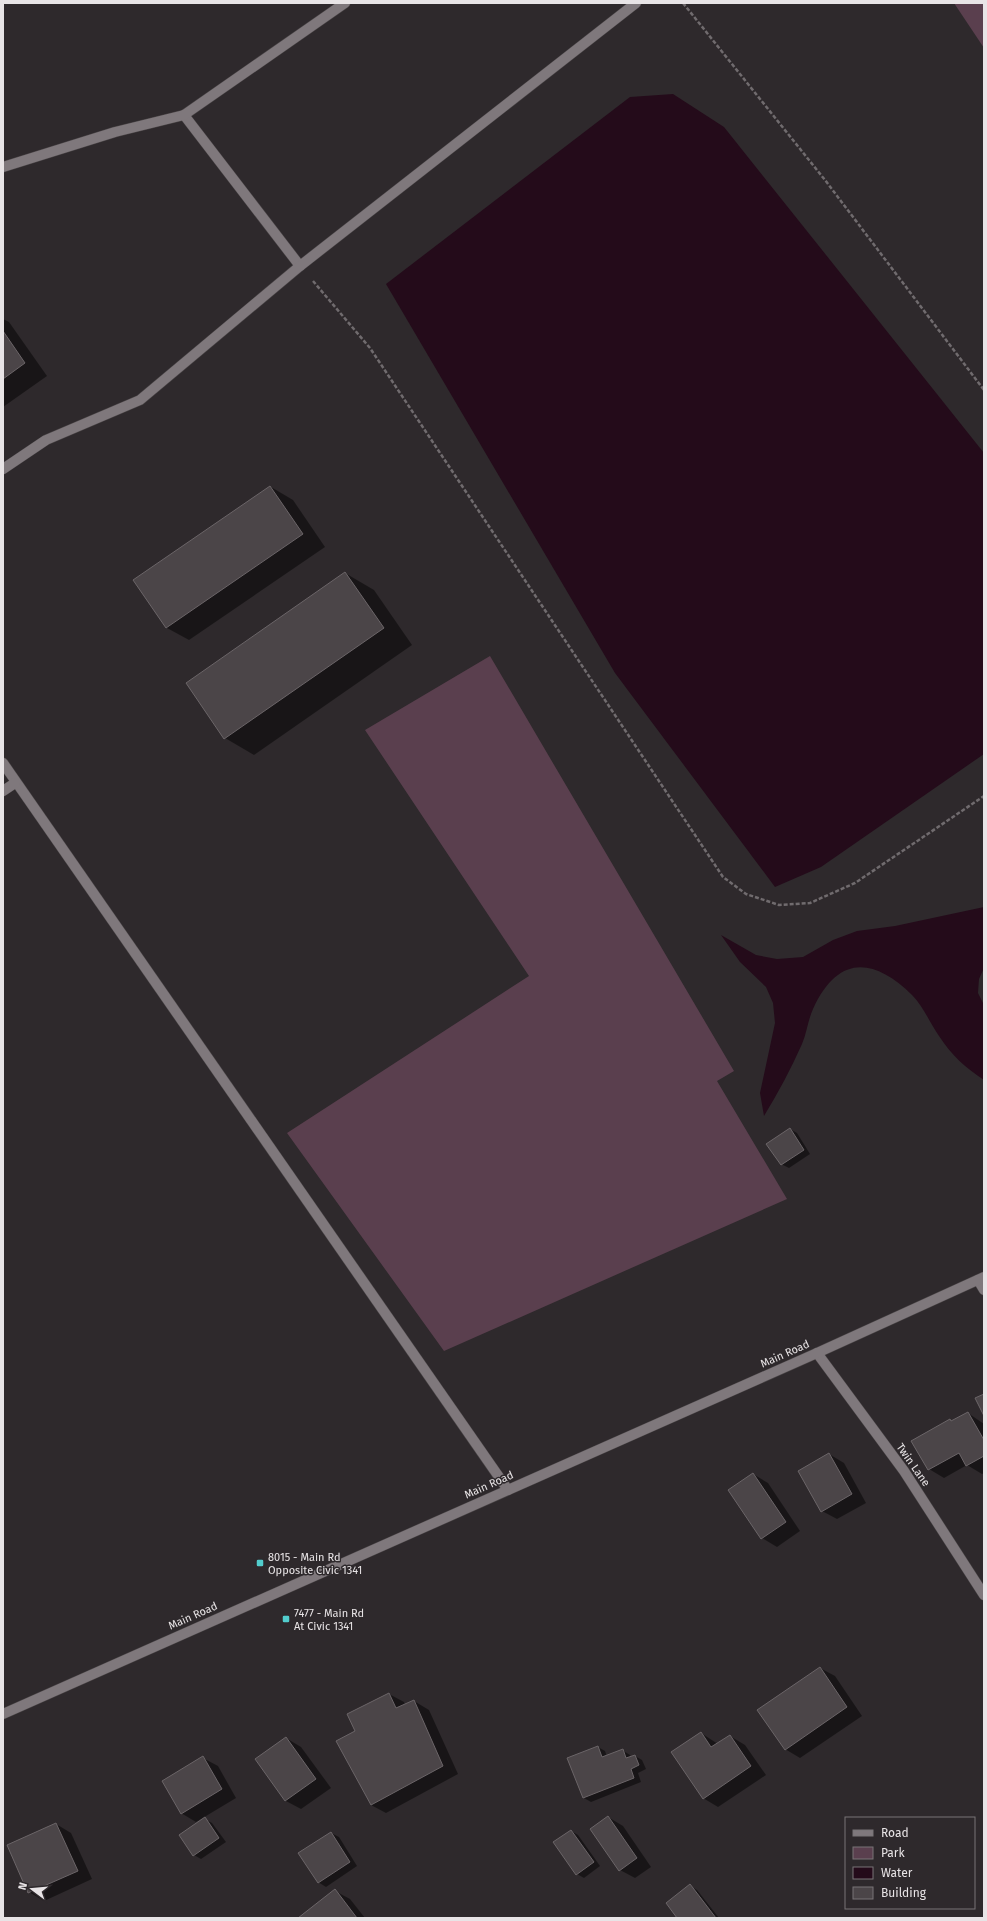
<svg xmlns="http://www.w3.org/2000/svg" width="987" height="1921" font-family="'Fira Sans',sans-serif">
<rect width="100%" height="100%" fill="#2e292c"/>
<g fill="#5a3f4e">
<polygon points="954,3 984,3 984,48"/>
<polygon points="490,656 734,1071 717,1081 787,1199 444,1351 287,1133 529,976 365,730"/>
</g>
<g fill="#240b1a">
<polygon points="673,94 724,127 984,453 984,754 821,867 775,887 615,673 386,284 630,97"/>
<path d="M984,907V968L979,979L978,993L984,1005V1080C965,1067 952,1056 939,1036C930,1023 923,1006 912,995C873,957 838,955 813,1009C808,1020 807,1032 802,1044C791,1069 778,1093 764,1116L760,1093L775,1023L773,1003L766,987L740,962L721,935L756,955L777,959L803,957L833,940L857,931L895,926Z"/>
</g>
<g fill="#0007">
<polygon points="3,319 9,322 47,376 3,407"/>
<polygon points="271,487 293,500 325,547 189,640 167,628 135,581"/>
<polygon points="345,573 374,590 412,645 254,755 225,738"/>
<polygon points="790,1129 797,1133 810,1154 789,1168 781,1164"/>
<polygon points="968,1413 984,1424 984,1473 982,1474 967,1465 944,1478 929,1469 913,1441 950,1420 952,1421"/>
<polygon points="829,1454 844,1463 866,1503 837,1519 822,1511"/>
<polygon points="753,1474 768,1483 800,1531 777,1547 762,1538"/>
<polygon points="820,1668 835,1676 862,1716 800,1758 785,1749"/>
<polygon points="389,1694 404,1702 405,1705 414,1701 429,1710 458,1774 386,1813 371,1805 357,1731"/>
<polygon points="701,1733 718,1744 730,1736 745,1745 766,1775 718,1807 703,1798"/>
<polygon points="286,1738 301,1747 331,1788 301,1809 286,1801 256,1759"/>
<polygon points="598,1747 605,1751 607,1757 622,1750 630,1755 631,1757 635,1756 642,1760 646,1769 638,1773 641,1782 591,1802 584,1798 568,1759"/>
<polygon points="203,1758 218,1766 236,1798 196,1822 181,1813"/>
<polygon points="608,1817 623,1826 651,1867 635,1878 620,1870"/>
<polygon points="205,1819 212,1823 226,1842 201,1859 194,1855"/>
<polygon points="56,1824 71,1833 92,1879 44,1901 29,1892"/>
<polygon points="571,1831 578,1835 600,1866 584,1878 577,1874"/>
<polygon points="331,1833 339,1837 357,1866 326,1887 318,1882"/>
<polygon points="690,1886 697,1890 719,1918 678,1918"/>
<polygon points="335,1891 350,1899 365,1918 299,1918"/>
</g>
<g fill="#4b4548" stroke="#6b6568">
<polygon points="3,331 25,363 3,379"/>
<polygon points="270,486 303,534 166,628 133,580"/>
<polygon points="345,572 384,628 224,739 186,683"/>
<polygon points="790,1128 804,1150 781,1165 766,1144"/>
<polygon points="984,1394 984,1416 975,1398"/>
<polygon points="968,1412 984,1440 984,1456 966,1466 959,1453 928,1470 911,1441 950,1419 951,1421"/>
<polygon points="829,1453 852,1494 821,1512 798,1471"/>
<polygon points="753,1473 786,1522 761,1539 728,1490"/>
<polygon points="820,1667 847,1707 785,1750 757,1710"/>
<polygon points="389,1693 396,1708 414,1700 443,1766 371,1805 336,1741 355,1731 347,1714"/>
<polygon points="701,1732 711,1747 730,1735 751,1766 703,1799 671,1752"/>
<polygon points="286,1737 316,1779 285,1801 255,1759"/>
<polygon points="598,1746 602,1757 623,1749 626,1758 635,1755 639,1765 631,1769 634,1778 583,1798 567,1758"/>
<polygon points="203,1756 222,1789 181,1814 162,1781"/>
<polygon points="608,1816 637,1858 619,1871 590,1829"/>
<polygon points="205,1817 219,1838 193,1856 179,1835"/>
<polygon points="56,1823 78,1871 28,1893 7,1845"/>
<polygon points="571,1830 594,1862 576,1875 553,1842"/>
<polygon points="331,1832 350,1862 318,1883 298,1853"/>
<polygon points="690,1884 716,1918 677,1918 666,1903"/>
<polygon points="335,1889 357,1918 298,1918"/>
</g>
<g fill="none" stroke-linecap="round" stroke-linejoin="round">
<g stroke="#494446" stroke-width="11">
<g id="service">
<polyline points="184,115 300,266"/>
<polyline points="3,167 115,132 184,115 345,3"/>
<polyline points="3,469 46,440 140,400 300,266 636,3"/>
<polyline points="3,763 508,1490"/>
<polyline points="3,791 15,783"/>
</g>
</g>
<g stroke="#494446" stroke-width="11">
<g id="minor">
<polyline points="978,1280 984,1290"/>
<polyline points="817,1353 904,1471 984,1595"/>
</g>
</g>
<g stroke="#494446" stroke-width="11">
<polyline id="secondary" points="3,1714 817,1353 984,1277"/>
</g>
<g stroke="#706b6e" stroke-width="2.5" stroke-dasharray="4 2" stroke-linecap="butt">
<polyline points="683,3 825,180 984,390"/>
<polyline points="313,281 370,348 723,877 746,894 779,905 810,903 855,883 984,796"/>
</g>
<use href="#service" stroke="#7f787c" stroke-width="10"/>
<use href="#minor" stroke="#7f787c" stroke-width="10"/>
<use href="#secondary" stroke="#7f787c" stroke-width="10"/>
</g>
<g fill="#52cdcd" stroke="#2e292c" stroke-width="1.5">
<rect x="256" y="1559" width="8" height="8" rx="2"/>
<rect x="282" y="1615" width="8" height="8" rx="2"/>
</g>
<g text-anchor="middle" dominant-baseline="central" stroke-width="3" stroke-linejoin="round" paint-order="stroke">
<g font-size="11" fill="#e8e4e6" stroke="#2e292c">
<text transform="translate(785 1354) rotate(-24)">Main Road</text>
<text transform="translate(913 1465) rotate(55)">Twin Lane</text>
<text transform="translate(489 1485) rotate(-24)">Main Road</text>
<text transform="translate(193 1616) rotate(-24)">Main Road</text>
</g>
<g font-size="11" fill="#e8e4e6" stroke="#2e292c" text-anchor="start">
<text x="268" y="1557">8015 - Main Rd<tspan x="268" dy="13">Opposite Civic 1341</tspan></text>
<text x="294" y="1613">7477 - Main Rd<tspan x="294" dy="13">At Civic 1341</tspan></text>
</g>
</g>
<rect width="987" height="1921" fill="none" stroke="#e8e4e6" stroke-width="8"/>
<rect x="845" y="1817" width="130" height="92" fill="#2e292c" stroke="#787476"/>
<rect x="853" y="1830" width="20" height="6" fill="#7f787c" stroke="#787476"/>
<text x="881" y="1837" font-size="12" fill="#e8e4e6">Road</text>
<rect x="853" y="1847" width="20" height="12" fill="#5a3f4e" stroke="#787476"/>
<text x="881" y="1857" font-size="12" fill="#e8e4e6">Park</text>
<rect x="853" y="1867" width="20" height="12" fill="#240b1a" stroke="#787476"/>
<text x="881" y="1877" font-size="12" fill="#e8e4e6">Water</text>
<rect x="853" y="1887" width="20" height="12" fill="#4b4548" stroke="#787476"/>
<text x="881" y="1897" font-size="12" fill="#e8e4e6">Building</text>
<g transform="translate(32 1889) rotate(286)" stroke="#2e292c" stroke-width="3" paint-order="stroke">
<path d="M0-3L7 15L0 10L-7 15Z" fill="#e8e4e6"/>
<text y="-6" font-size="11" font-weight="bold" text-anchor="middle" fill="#e8e4e6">N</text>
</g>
</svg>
